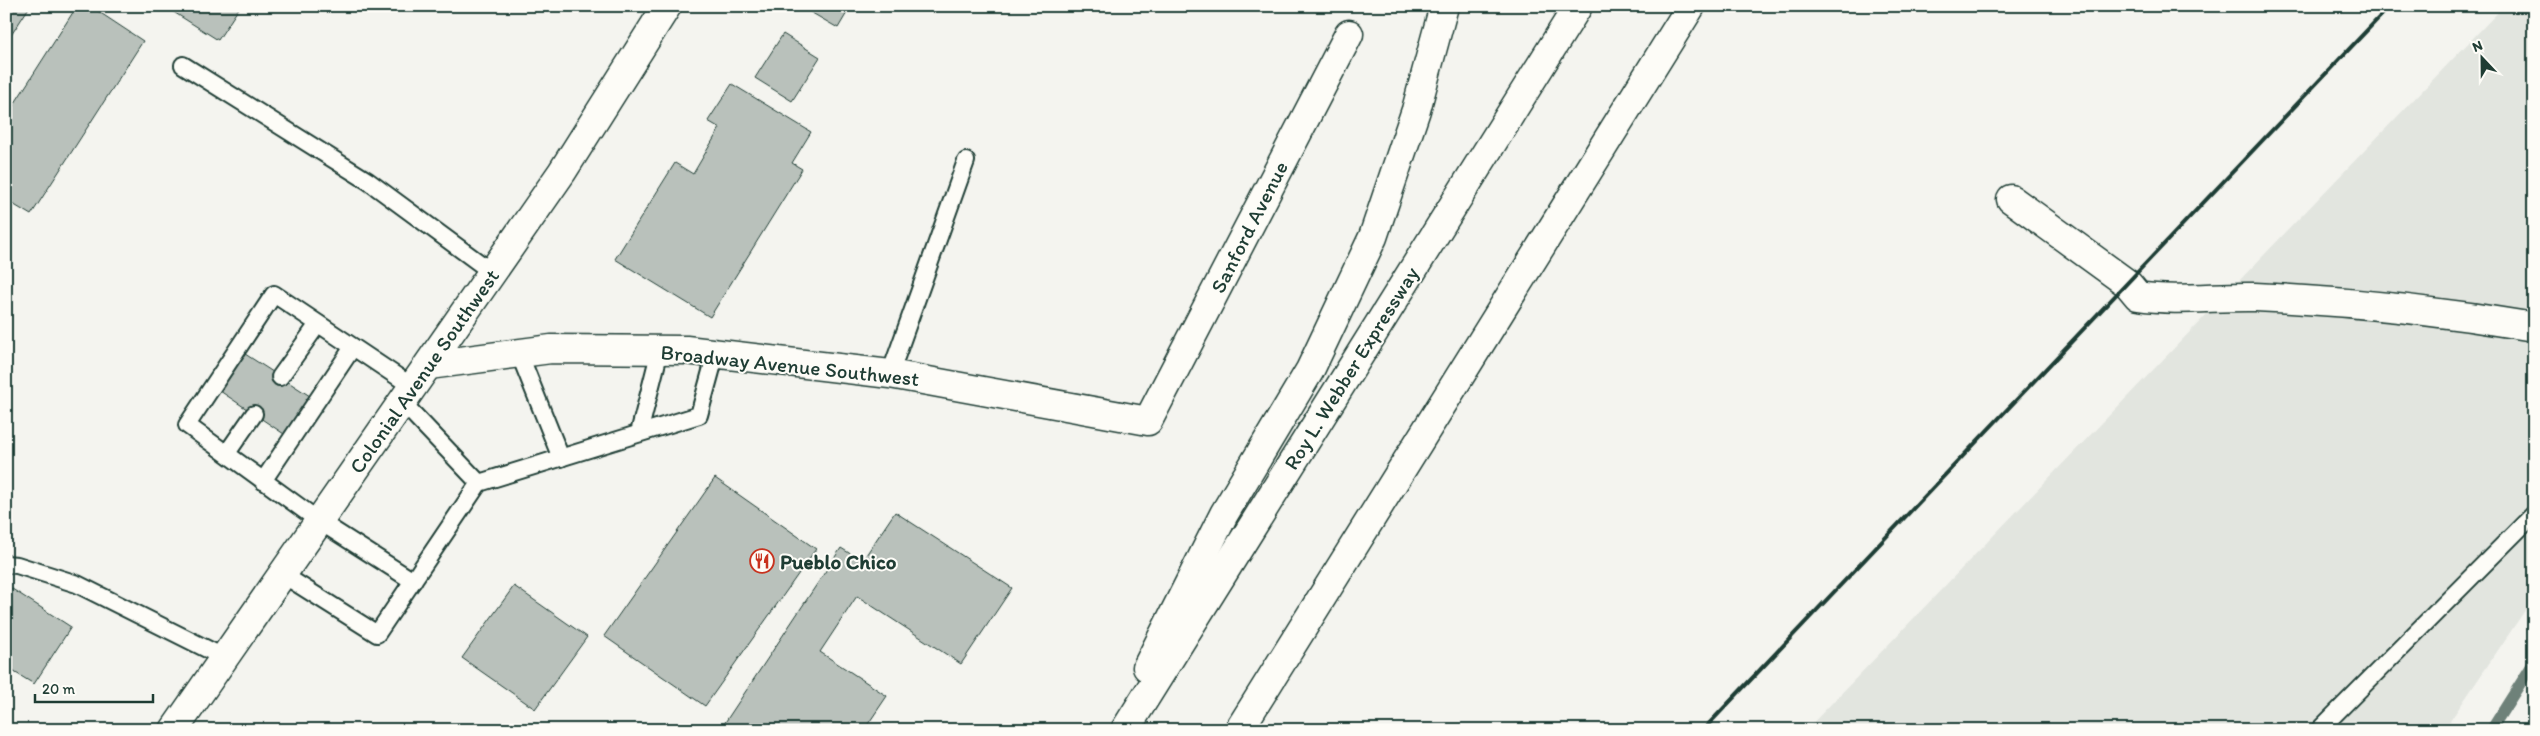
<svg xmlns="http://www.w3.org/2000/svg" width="2540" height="736" font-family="Itim,sans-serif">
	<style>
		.built { fill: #e2e5df }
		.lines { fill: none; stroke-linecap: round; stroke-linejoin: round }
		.stream { stroke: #6e8179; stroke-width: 11 }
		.building { fill: #b9c1bb; stroke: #1f3d34 }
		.service-casing { stroke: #1f3d34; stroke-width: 20 }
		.minor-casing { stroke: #1f3d34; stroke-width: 31 }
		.secondary-casing { stroke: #1f3d34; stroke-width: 31 }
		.motorway-casing { stroke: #1f3d34; stroke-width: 31 }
		.service { stroke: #fdfcf7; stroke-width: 16 }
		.minor { stroke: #fdfcf7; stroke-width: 28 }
		.secondary { stroke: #fdfcf7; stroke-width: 28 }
		.motorway { stroke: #fdfcf7; stroke-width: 28 }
		.rail { stroke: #1f3d34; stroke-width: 4 }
		.labels { text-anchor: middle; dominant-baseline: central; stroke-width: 4; stroke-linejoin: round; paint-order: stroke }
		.street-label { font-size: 21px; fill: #1f3d34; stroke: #fdfcf7 }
		.poi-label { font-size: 21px; font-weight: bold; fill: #1f3d34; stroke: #fdfcf7; text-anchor: start }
	</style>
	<rect width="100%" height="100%" fill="#f4f4ef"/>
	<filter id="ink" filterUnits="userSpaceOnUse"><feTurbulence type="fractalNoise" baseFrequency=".02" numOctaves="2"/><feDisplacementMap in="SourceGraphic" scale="10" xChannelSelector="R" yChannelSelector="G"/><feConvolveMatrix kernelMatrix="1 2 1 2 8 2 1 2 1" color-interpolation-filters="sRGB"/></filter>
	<g filter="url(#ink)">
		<!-- built -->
		<polygon class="built" points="2504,6 2534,6 2534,597 2444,730 1806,730"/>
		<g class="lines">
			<!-- stream -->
			<polyline class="stream" points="2491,730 2534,662"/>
		</g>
		<!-- building -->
		<g class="building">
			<polygon points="6,6 30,6 6,43"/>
			<polygon points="77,6 90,6 143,41 31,215 6,200 6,117"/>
			<polygon points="164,6 237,6 239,8 218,40"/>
			<polygon points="800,6 851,6 838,28"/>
			<polygon points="783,34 820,57 792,101 755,78"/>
			<polygon points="732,84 811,132 792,163 802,169 710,317 615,259 675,163 693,174 720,128 708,121"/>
			<polygon points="242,352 313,398 287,436 217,389"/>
			<polygon points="715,478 816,549 705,706 604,636"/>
			<polygon points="895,512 1012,588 961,664 857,596 820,652 887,696 864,730 720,730 841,548 862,561"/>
			<polygon points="6,585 71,627 34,684 6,667"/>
			<polygon points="514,586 587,637 535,709 462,658"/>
		</g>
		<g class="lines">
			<!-- service casing -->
			<g class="service-casing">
				<g id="service">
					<polyline points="183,65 368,181 493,273"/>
					<polyline points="519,353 561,458"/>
					<polyline points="890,374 966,161"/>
					<polyline points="280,377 318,324"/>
					<polyline points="413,387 274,294 187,425 319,521 413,581"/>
					<polyline points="402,402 479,483"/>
					<polyline points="639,433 660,350"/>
					<polyline points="227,453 254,414"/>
					<polyline points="263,481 353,347"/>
					<polyline points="6,564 17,565 77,584 223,657"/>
					<polyline points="282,574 377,634 479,483 699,415 716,353"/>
					<polyline points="2319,730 2534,514"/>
				</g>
			</g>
			<!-- minor casing -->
			<g class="minor-casing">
				<g id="minor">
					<path d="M2011,199L2128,284L2138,296C2176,302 2216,296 2255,297C2349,301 2441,311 2534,327"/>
					<polyline points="429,365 551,349 686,350 890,374 1148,421 1349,34"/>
				</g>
			</g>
			<!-- secondary casing -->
			<g class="secondary-casing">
				<polyline id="secondary" points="174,730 562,172 667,6"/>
			</g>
			<!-- motorway casing -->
			<g class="motorway-casing">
				<g id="motorway">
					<polyline points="1147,667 1224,514 1310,370 1373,237 1416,110 1444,6"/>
					<polyline points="1125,730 1578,6"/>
					<polyline points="1239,730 1691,6"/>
				</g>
			</g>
			<!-- service -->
			<use href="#service" class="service"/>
			<!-- minor -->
			<use href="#minor" class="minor"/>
			<!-- secondary -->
			<use href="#secondary" class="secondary"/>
			<!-- motorway -->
			<use href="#motorway" class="motorway"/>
			<!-- rail -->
			<polyline class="rail" points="1703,730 2390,6"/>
		</g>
	</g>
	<!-- icons -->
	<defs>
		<g id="restaurant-ring" transform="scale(1.25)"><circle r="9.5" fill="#fdfcf7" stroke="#c8321e" stroke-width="1.5"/><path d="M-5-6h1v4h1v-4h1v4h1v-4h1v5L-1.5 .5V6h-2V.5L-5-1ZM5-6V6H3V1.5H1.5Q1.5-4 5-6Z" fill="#c8321e"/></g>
	</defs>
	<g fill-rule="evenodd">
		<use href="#restaurant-ring" x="762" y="561"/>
	</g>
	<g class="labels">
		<!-- street labels -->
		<g class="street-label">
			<text transform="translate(1249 227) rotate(-63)">Sanford Avenue</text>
			<text transform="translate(790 365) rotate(6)">Broadway Avenue Southwest</text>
			<text transform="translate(1351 368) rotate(-58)">Roy L. Webber Expressway</text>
			<text transform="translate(424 371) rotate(-55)">Colonial Avenue Southwest</text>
		</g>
		<!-- poi labels -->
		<g class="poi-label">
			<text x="780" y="561">Pueblo Chico</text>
		</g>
	</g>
	<!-- margin -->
	<rect width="2540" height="736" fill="none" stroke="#fdfcf7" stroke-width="25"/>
	<rect x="12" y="12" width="2515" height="711" fill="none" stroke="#1f3d34" stroke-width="2" filter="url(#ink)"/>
	<!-- north arrow -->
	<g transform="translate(2482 58) rotate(338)" stroke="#fdfcf7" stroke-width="4" paint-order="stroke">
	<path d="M0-4L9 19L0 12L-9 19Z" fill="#1f3d34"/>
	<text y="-8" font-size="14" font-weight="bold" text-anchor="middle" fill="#1f3d34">N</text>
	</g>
	<!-- scale -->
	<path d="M35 694v8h118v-8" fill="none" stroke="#1f3d34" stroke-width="2.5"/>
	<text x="42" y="694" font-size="15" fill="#1f3d34" stroke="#fdfcf7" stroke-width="4" paint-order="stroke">20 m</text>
</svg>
